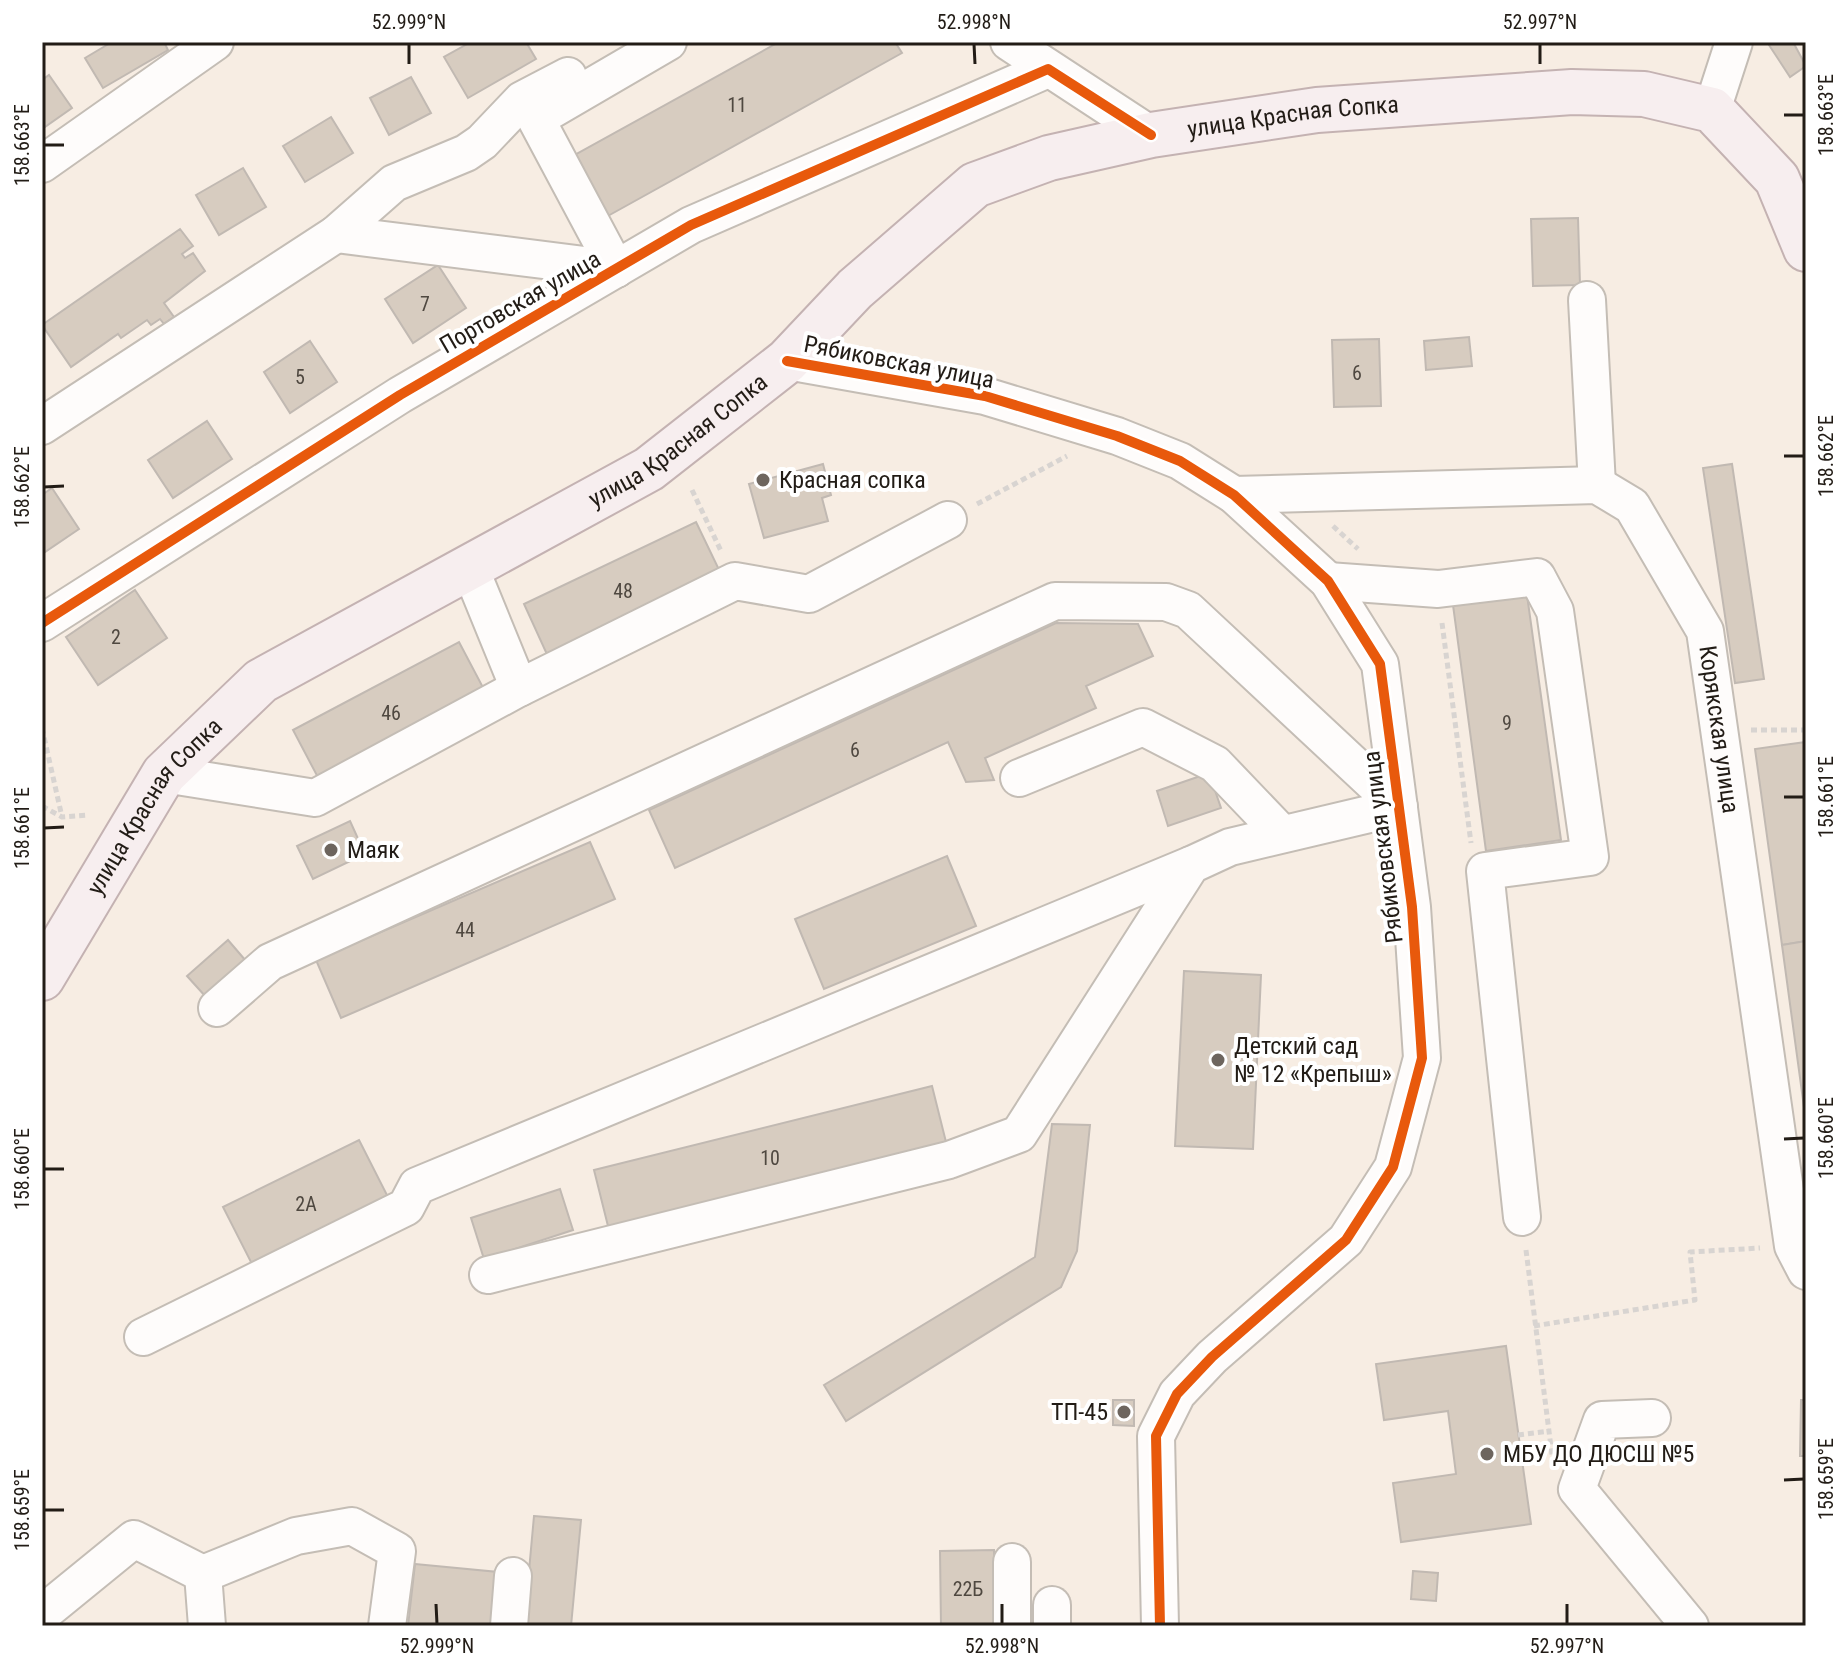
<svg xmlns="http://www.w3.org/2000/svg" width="1848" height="1668" font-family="'Roboto Condensed',sans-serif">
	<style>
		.building { fill: #d7ccc0; stroke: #c1b9b2; stroke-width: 2 }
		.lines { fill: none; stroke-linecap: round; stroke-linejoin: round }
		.minor-casing { stroke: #c4bdb5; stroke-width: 40 }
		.major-casing { stroke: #c4b2b2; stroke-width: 48 }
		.path { stroke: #d8d4d1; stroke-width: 5; stroke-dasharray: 6 4; stroke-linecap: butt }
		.minor { stroke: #fefcfb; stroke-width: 36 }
		.major { stroke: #f7eeef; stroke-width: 44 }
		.cycleway-casing { stroke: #fff; stroke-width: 15 }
		.cycleway { stroke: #e8590c; stroke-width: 10 }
		.ticks { fill: none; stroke: #221c16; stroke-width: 3 }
		.poi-dot { fill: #6d655e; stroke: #fff; stroke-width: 3 }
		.labels { text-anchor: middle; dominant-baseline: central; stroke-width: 8; stroke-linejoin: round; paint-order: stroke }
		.number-label { font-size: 20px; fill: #4f4840 }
		.street-label { font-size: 24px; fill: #221c16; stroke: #fff }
		.poi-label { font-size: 24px; fill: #221c16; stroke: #fff; text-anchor: start }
		.neatline { fill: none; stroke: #221c16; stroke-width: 3 }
		.ticks-label { font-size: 20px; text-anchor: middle; fill: #221c16 }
	</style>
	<rect width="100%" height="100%" fill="#f7ede3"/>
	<!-- building -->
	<g class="building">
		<polygon points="112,42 164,42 168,50 103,88 85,58"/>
		<polygon points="471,42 526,42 536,59 468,98 444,57"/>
		<polygon points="779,42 895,42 902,53 606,217 573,156"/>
		<polygon points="1767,42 1793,42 1806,66 1790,77"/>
		<polygon points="49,75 72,108 42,129 42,80"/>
		<polygon points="411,77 431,113 389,135 370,98"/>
		<polygon points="331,117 353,153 305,182 283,146"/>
		<polygon points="243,168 266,207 219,235 196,195"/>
		<polygon points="1578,218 1580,285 1533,286 1531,219"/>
		<polygon points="180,229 193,246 182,254 185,258 193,253 205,271 164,303 174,317 164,324 160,319 151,325 147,320 121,338 118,334 71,367 42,325"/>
		<polygon points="438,265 466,308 413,343 385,299"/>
		<polygon points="1469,337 1472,366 1426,370 1424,341"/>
		<polygon points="1379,339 1381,406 1334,407 1332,340"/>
		<polygon points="310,341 337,382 290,413 264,372"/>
		<polygon points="207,421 232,459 173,498 148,460"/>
		<polygon points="823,464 831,495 822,498 828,521 764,538 749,484"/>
		<polygon points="1732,464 1764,679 1735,683 1703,468"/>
		<polygon points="52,488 79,529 42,554 42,495"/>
		<polygon points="696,522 723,578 550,661 524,604"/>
		<polygon points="135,590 167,638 98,685 66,637"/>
		<polygon points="1527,595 1561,840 1486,851 1453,605"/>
		<polygon points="1056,623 1138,624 1153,656 1086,686 1096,708 985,758 994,780 966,782 948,742 675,868 649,810"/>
		<polygon points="459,642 488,697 322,785 293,730"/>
		<polygon points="1806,742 1806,941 1782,945 1755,749"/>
		<polygon points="1209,773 1221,808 1168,826 1157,791"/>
		<polygon points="350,821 365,854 313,879 297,846"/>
		<polygon points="590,842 615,899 341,1018 316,960"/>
		<polygon points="947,856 976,926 824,989 795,919"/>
		<polygon points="228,940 246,961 206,997 187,976"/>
		<polygon points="1806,941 1806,1122 1782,945"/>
		<polygon points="1184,971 1261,975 1253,1149 1175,1146"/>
		<polygon points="932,1086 947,1146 609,1230 594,1170"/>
		<polygon points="1052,1124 1090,1125 1077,1251 1061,1287 846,1421 824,1385 1035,1257"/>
		<polygon points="359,1140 390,1201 254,1268 223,1207"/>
		<polygon points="560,1189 573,1230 484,1259 471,1218"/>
		<polygon points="1506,1346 1531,1524 1401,1542 1393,1483 1456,1474 1448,1411 1384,1420 1376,1364"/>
		<polygon points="1113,1400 1134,1400 1134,1426 1113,1425"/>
		<polygon points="1801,1400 1806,1400 1806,1456 1800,1456"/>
		<polygon points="534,1516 581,1520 571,1626 524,1626"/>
		<polygon points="994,1550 995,1626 941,1626 940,1551"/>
		<polygon points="415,1564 498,1572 492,1626 408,1626"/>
		<polygon points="1413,1571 1438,1573 1436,1601 1411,1599"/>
	</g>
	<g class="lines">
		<!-- minor casing -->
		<g class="minor-casing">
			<g id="minor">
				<polyline points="1009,42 1151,135"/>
				<polyline points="1712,110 1734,42"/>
				<polyline points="42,164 215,42"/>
				<polyline points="336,234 616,269"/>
				<polyline points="616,269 536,119 668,42"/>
				<polyline points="1587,300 1597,485"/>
				<polyline points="787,361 985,396 1117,436 1180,461 1234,495 1328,581 1380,664 1412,907 1422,1058 1393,1167 1346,1240 1212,1357 1177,1394 1156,1436 1160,1626"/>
				<polyline points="42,426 336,234 394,183 466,153 482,142 522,100 568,76"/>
				<path id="s1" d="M1234,495L1597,485L1632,506L1705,631L1793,1246L1806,1271"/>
				<polyline points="470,568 519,688 735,581 809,594 948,520"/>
				<polyline points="1328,581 1438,589 1537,577 1555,611 1590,857 1485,871 1522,1217"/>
				<polyline points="42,623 400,395 691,225 1048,69"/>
				<polyline points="164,774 315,798 519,688"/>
				<polyline points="1019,778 1143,727 1215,764 1282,834"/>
				<polyline points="217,1008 270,962 1055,601 1166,602 1188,610 1399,807 1230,847 1191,865 1019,1134 949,1160 488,1275"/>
				<polyline points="143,1337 406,1207 417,1186 1191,865"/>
				<polyline points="1652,1418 1602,1420 1577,1489 1690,1626"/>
				<polyline points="1012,1562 1012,1626"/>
				<polyline points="1052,1605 1052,1626"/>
				<polyline points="42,1614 134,1539 203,1574"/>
				<polyline points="207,1626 203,1574 296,1536 352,1526 397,1551 387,1626"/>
				<polyline points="509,1626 513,1576"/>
			</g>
		</g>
		<!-- major casing -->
		<g class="major-casing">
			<g id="major">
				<path id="s2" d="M42,978L164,774L261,681L649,469L787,361L855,289L975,185L1049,158L1151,135L1317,110L1572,92L1644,94L1712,110L1777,179L1806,249"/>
			</g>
		</g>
		<!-- path -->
		<g class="path">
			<polyline points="692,490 721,551"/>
			<polyline points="977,504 1067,456"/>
			<polyline points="1333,526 1358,549"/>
			<polyline points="1442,623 1471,843"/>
			<polyline points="42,728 62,817"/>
			<polyline points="1751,730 1806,730"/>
			<polyline points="42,806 62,817 89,815"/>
			<polyline points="1526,1250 1552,1455"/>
			<polyline points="1534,1326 1695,1300 1690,1252 1760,1248"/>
			<polyline points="1518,1435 1549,1431"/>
		</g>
		<!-- minor -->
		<use href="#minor" class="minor"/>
		<!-- major -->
		<use href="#major" class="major"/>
		<!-- cycleway casing -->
		<g class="cycleway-casing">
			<g id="cycleway">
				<polyline points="787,361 985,396 1117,436 1180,461 1234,495 1328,581 1380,664 1412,907 1422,1058 1393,1167 1346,1240 1212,1357 1177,1394 1156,1436 1160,1626"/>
				<polyline points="42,623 400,395 691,225 1048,69 1151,135"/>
			</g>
		</g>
		<!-- cycleway -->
		<use href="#cycleway" class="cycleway"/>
	</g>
	<!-- ticks -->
	<path class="ticks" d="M409,44V64M974,44L975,64M1540,44V64M1784,115H1804M44,145H64M1784,456H1804M44,487L64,486M1784,797H1804M44,828L64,827M1784,1139L1804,1138M44,1169H64M1784,1480L1804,1479M44,1510H64M436,1604L437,1624M1002,1604V1624M1567,1604V1624"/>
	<!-- markers -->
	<g class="poi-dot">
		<circle cx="763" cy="480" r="8"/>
		<circle cx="331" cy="850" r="8"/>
		<circle cx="1218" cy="1060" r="8"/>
		<circle cx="1124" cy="1412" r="8"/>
		<circle cx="1487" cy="1454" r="8"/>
	</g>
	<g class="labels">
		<!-- number labels -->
		<g class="number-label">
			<text x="737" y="105">11</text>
			<text x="425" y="304">7</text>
			<text x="1357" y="373">6</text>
			<text x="300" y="377">5</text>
			<text x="623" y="591">48</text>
			<text x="116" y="637">2</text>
			<text x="391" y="713">46</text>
			<text x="1507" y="723">9</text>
			<text x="855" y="750">6</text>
			<text x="465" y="930">44</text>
			<text x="770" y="1158">10</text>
			<text x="306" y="1204">2А</text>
			<text x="968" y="1589">22Б</text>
		</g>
		<!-- street labels -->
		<g class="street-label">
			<text stroke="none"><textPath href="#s2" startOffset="1574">улица Красная Сопка</textPath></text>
			<text transform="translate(520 302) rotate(-30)">Портовская улица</text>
			<text transform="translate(899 362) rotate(11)">Рябиковская улица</text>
			<text stroke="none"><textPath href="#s2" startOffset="854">улица Красная Сопка</textPath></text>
			<text stroke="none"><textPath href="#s1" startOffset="648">Корякская улица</textPath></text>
			<text stroke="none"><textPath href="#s2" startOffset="206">улица Красная Сопка</textPath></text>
			<text transform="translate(1383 847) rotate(-97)">Рябиковская улица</text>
		</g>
		<!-- poi labels -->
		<g class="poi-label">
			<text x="779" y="480">Красная сопка</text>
			<text x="347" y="850">Маяк</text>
			<text x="1234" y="1046">Детский сад<tspan x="1234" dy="28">№ 12 «Крепыш»</tspan></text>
			<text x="1108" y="1412" text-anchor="end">ТП-45</text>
			<text x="1503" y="1454">МБУ ДО ДЮСШ №5</text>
		</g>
	</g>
	<!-- border -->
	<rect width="1848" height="1668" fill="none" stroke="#ffffff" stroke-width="88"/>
	<rect x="44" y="44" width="1760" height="1580" class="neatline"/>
	<g class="ticks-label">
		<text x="409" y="29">52.999°N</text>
		<text x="974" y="29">52.998°N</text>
		<text x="1540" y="29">52.997°N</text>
		<text transform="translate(1826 115) rotate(-90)" y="7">158.663°E</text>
		<text transform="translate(22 145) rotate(-90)" y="7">158.663°E</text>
		<text transform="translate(1826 456) rotate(-90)" y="7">158.662°E</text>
		<text transform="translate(22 487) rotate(-90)" y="7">158.662°E</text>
		<text transform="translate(1826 797) rotate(-90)" y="7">158.661°E</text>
		<text transform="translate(22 828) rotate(-90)" y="7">158.661°E</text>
		<text transform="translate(1826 1138) rotate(-90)" y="7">158.660°E</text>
		<text transform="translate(22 1169) rotate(-90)" y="7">158.660°E</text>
		<text transform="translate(1826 1479) rotate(-90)" y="7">158.659°E</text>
		<text transform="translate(22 1510) rotate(-90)" y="7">158.659°E</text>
		<text x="437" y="1653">52.999°N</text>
		<text x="1002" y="1653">52.998°N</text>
		<text x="1567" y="1653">52.997°N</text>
	</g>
</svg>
